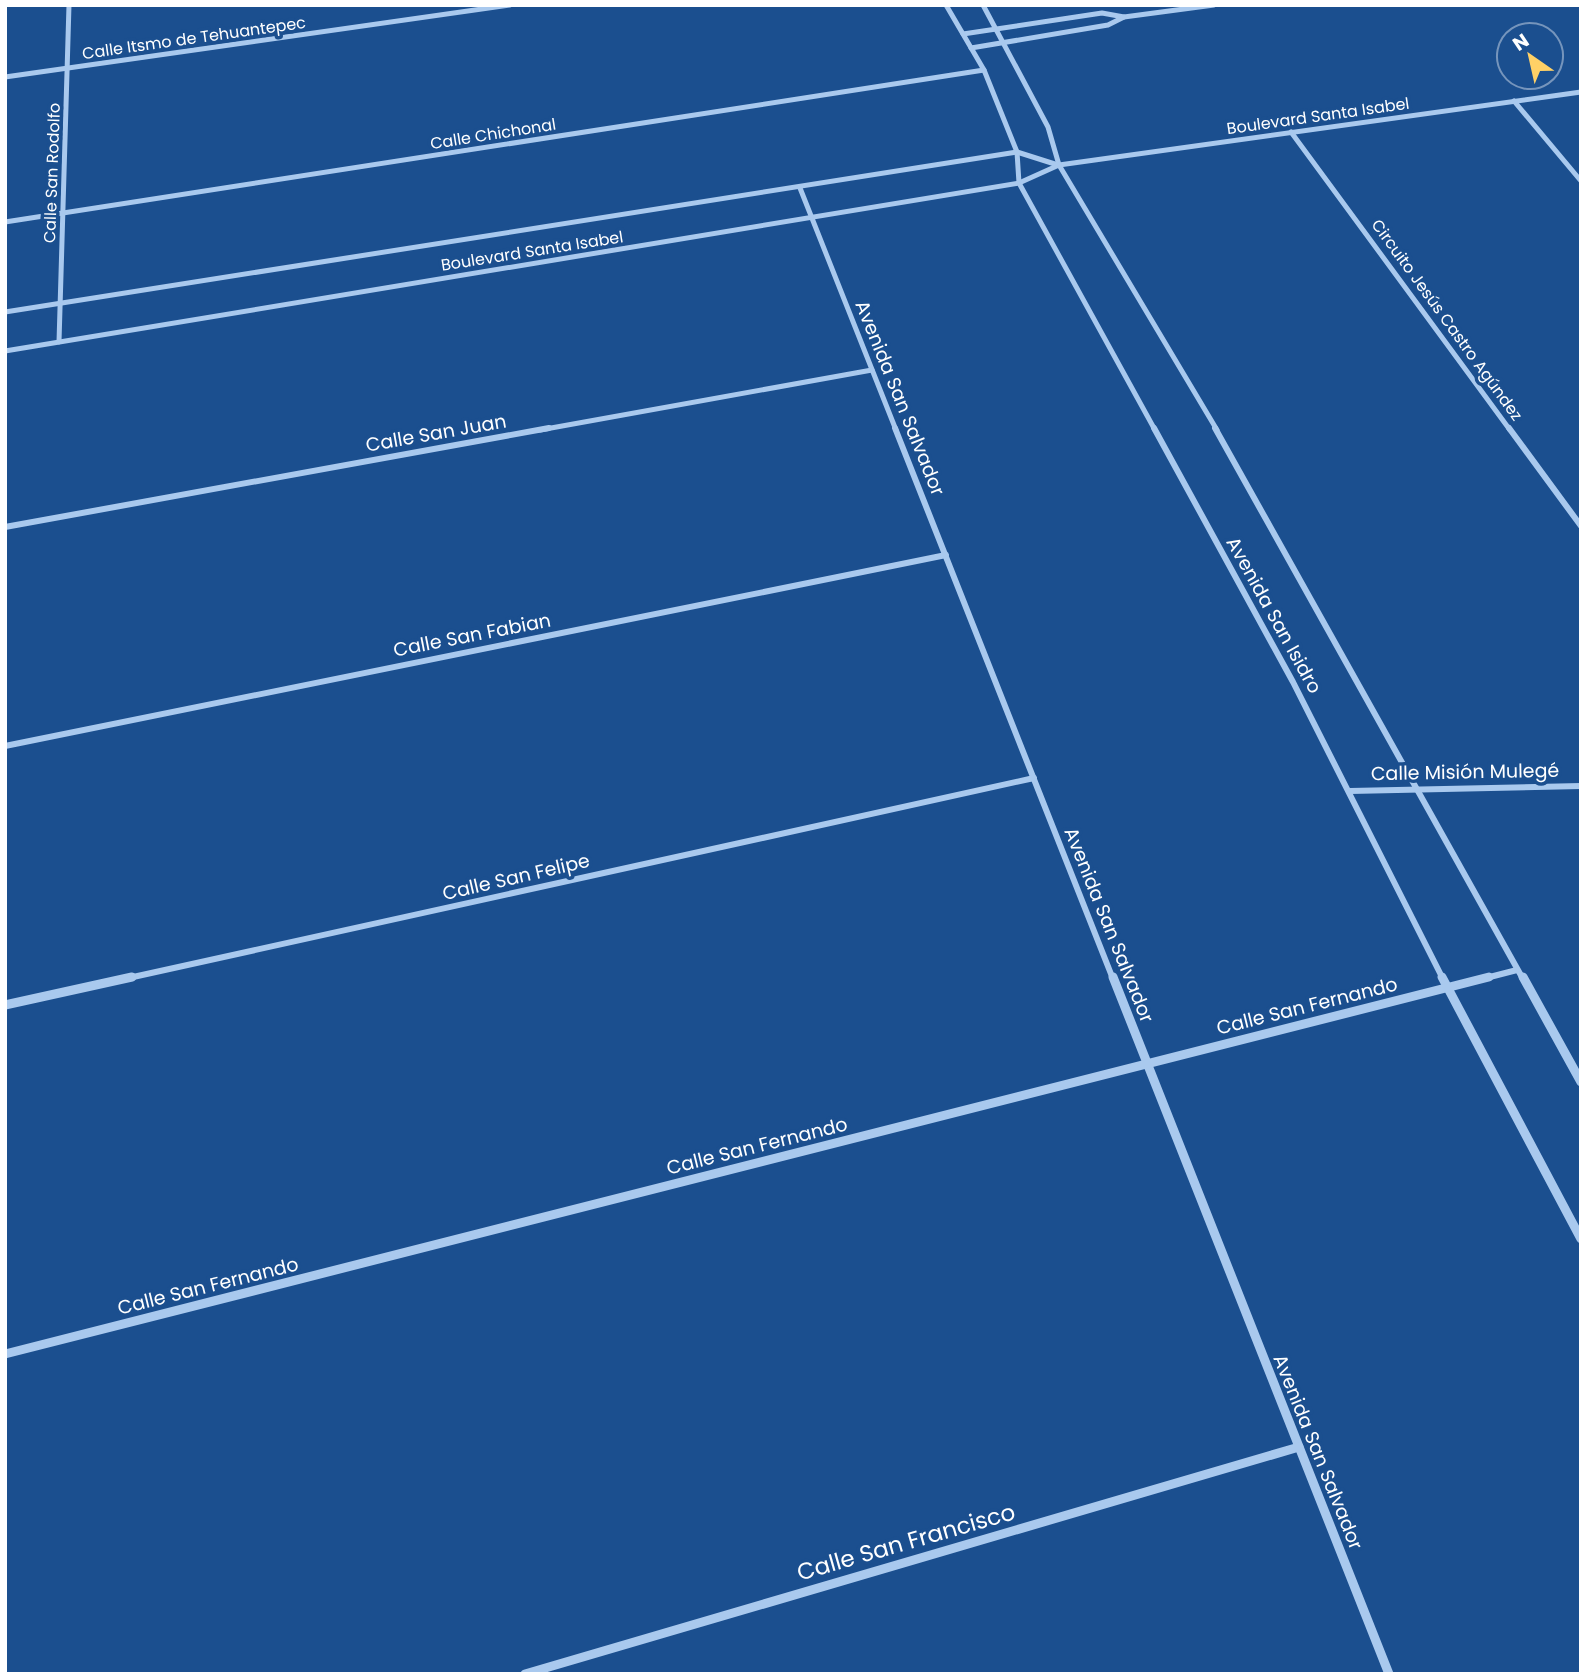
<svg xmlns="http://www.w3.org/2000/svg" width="1586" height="1679" font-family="Poppins,sans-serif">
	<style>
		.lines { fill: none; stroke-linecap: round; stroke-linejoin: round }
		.minor-far2 { stroke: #a9c9ee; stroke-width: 5 }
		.minor-far1 { stroke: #a9c9ee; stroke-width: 6 }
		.minor { stroke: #a9c9ee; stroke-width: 9 }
		.labels { text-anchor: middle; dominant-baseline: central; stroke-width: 7; stroke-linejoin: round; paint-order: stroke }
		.far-street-label { font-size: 16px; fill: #fff; stroke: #1b4f8f }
		.street-label { font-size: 19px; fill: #fff; stroke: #1b4f8f }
		.near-street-label { font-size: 23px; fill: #fff; stroke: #1b4f8f }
	</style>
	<rect width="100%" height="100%" fill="#1b4f8f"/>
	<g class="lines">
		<!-- minor-far2 -->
		<g class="minor-far2">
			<polyline points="946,5 984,70 1017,152 1019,183 1155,430"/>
			<polyline points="983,5 1048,127 1059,165 1217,430"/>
			<polyline points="963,34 1102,13 1124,17 1214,5"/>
			<polyline points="971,48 1108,25 1124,17"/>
			<polyline points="5,77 510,5"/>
			<polyline points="1514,101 1581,181"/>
			<polyline points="1291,132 1510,430"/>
			<polyline points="800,188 896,430"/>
			<polyline points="5,222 984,70"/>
			<polyline points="5,312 1017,152 1058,165"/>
			<polyline points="59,342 69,5"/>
			<polyline points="5,351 1019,183 1059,165 1581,92"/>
			<polyline points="540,430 872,370"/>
		</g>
		<!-- minor-far1 -->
		<g class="minor-far1">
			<polyline points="895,428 1113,979"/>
			<polyline points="1154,428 1293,682 1443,979"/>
			<polyline points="1215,428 1523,979"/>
			<polyline points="1509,428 1581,526"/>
			<polyline points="5,527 549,428"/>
			<polyline points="5,746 946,555"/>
			<polyline points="1350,791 1581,786"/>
			<polyline points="124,979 1034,778"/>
			<polyline points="1482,979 1517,970"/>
		</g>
		<!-- minor -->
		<g class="minor">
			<polyline points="1113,977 1389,1674"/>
			<polyline points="1442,977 1581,1239"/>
			<polyline points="1523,977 1581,1082"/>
			<polyline points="5,1005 132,977"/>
			<polyline points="5,1354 1489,977"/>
			<polyline points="525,1674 1299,1447"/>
		</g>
	</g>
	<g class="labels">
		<!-- far-street labels -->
		<g class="far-street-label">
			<text transform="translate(194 38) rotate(-8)">Calle Itsmo de Tehuantepec</text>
			<text transform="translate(1318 116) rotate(-8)">Boulevard Santa Isabel</text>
			<text transform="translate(493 134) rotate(-9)">Calle Chichonal</text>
			<text transform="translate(52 173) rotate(-88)">Calle San Rodolfo</text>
			<text transform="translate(532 251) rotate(-9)">Boulevard Santa Isabel</text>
			<text transform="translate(1447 320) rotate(54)">Circuito Jesús Castro Agúndez</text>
		</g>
		<!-- street labels -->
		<g class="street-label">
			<text transform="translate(900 398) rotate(68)">Avenida San Salvador</text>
			<text transform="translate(436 433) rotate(-10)">Calle San Juan</text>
			<text transform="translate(1274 615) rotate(61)">Avenida San Isidro</text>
			<text transform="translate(472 635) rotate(-11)">Calle San Fabian</text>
			<text transform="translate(1465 772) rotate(-1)">Calle Misión Mulegé</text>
			<text transform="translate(516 877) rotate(-13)">Calle San Felipe</text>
			<text transform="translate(1109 925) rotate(68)">Avenida San Salvador</text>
			<text transform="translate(1307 1006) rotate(-14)">Calle San Fernando</text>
			<text transform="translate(757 1146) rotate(-14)">Calle San Fernando</text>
			<text transform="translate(208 1286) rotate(-14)">Calle San Fernando</text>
			<text transform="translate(1318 1452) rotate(68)">Avenida San Salvador</text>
		</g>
		<!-- near-street labels -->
		<g class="near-street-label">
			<text transform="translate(906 1542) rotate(-16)">Calle San Francisco</text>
		</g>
	</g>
	<!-- border -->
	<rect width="1586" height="1679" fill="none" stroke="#ffffff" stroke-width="14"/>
	<!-- north arrow -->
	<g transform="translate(1530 56) rotate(326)"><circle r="33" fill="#1b4f8f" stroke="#7695bc" stroke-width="2"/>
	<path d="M0-5L12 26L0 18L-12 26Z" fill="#ffd166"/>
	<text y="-10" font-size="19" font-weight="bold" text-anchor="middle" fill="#ffffff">N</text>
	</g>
</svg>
